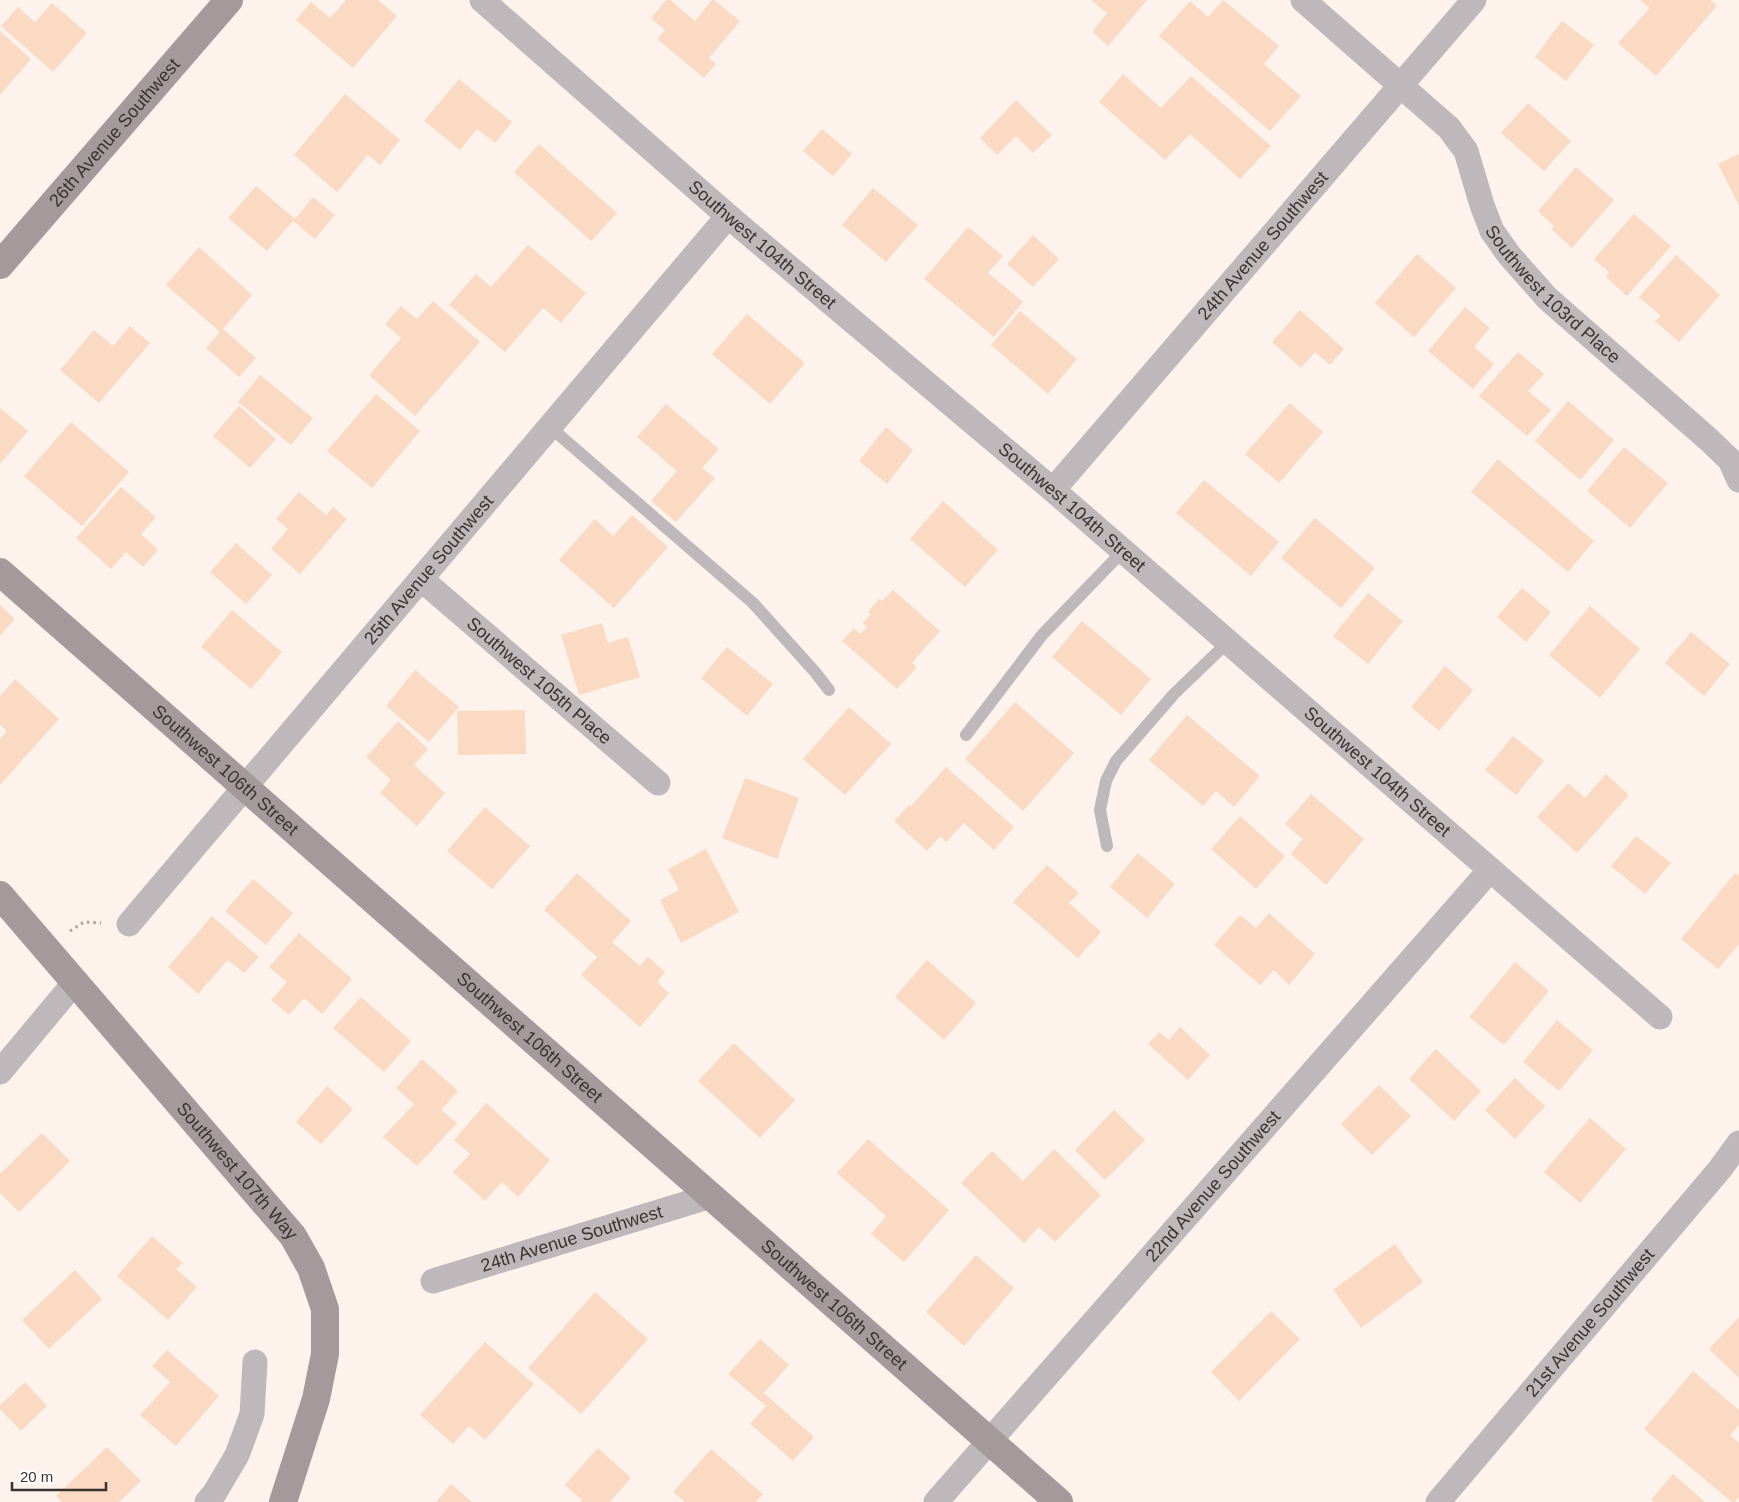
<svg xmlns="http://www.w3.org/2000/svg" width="1739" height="1502" font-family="Helvetica,sans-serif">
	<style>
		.building { fill: #fbdac3 }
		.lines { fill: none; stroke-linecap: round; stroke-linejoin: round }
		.path { stroke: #aca39e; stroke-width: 3; stroke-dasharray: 2.5 4; stroke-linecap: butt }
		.lane { stroke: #bfb8ba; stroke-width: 12 }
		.street { stroke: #bfb8ba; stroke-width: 25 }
		.secondary { stroke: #a49a9c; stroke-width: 28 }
		.labels { text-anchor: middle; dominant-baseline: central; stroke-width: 4; stroke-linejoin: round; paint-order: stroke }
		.street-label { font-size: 18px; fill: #393330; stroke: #fff }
	</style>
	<rect width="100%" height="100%" fill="#fef3ec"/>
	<!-- building -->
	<g class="building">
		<polygon points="346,0 378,0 397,16 353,68 296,20 311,2 330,18"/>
		<polygon points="666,0 670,0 695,21 712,0 714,0 740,21 709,58 716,64 704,78 657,39 665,30 651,18"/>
		<polygon points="1091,0 1147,0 1108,46 1092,32 1107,13"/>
		<polygon points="1223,0 1279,46 1264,64 1301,96 1270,131 1159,36 1190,1 1208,17"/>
		<polygon points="1640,0 1710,0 1717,6 1656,76 1618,43 1650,8"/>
		<polygon points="52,3 87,33 53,72 1,26 18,7 35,22"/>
		<polygon points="1562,21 1594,45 1566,81 1535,57"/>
		<polygon points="0,31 31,59 0,95"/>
		<polygon points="1123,74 1161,108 1191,76 1271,146 1240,179 1190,134 1165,160 1099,102"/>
		<polygon points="459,79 512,122 495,143 477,129 460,150 424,121"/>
		<polygon points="345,94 400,140 380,165 368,155 337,192 294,155"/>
		<polygon points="1016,100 1052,135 1033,153 1016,136 997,155 980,138"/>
		<polygon points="1528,103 1571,141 1544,171 1501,133"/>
		<polygon points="822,129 852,154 833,176 803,151"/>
		<polygon points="539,144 617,213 591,241 514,172"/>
		<polygon points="1739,154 1739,206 1718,164"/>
		<polygon points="1576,167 1614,200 1572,248 1551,229 1554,226 1538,211"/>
		<polygon points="256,186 295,219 313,197 335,215 315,239 293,221 267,251 228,218"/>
		<polygon points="873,188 918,225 886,262 842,225"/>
		<polygon points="1634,214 1671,246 1627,296 1606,277 1609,272 1594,259"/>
		<polygon points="968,227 1003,256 988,273 1023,302 994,337 924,279"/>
		<polygon points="1033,235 1059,259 1033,287 1007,264"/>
		<polygon points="528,245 586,293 561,323 543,308 505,352 449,305 476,274 491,287"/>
		<polygon points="199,247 252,295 223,329 256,358 239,377 206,348 220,332 166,285"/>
		<polygon points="1417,254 1456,288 1414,337 1375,303"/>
		<polygon points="1676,255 1720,295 1679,342 1655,321 1661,316 1639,297"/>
		<polygon points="433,301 480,342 415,416 369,375 401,338 385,324 401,306 417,319"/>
		<polygon points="1465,307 1490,328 1474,347 1494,364 1473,389 1428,351"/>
		<polygon points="1300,310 1344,349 1330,365 1315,352 1301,368 1272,342"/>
		<polygon points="1020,311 1077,359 1048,394 991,345"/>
		<polygon points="747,314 805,363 770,404 712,354"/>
		<polygon points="130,326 150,343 99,403 60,370 94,330 113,346"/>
		<polygon points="1518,352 1544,374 1528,391 1551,410 1527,436 1479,396"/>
		<polygon points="260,375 313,418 291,445 238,402"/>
		<polygon points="376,394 420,431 372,488 327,451"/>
		<polygon points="1568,401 1614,440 1580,480 1535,441"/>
		<polygon points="1290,403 1323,432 1279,483 1245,454"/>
		<polygon points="666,404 719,449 702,468 715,478 676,522 651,501 677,471 637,437"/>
		<polygon points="239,406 276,439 250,468 213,436"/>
		<polygon points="0,408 28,431 0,464"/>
		<polygon points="71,422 129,472 82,526 24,476"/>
		<polygon points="886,427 913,450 887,484 859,461"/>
		<polygon points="1624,447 1668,483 1630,528 1587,491"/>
		<polygon points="1498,459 1594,541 1568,572 1471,492"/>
		<polygon points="1204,480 1279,542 1251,576 1176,513"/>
		<polygon points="121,487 156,517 141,534 158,550 143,567 126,552 111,569 76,538"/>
		<polygon points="299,492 326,515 333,507 347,519 300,574 271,549 288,529 276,519"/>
		<polygon points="943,501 998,550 965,587 910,539"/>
		<polygon points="632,515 668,547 614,608 559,560 595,519 613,536"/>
		<polygon points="1315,518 1375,568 1341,608 1281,558"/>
		<polygon points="236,543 272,575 246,604 210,572"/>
		<polygon points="1522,588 1551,612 1526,642 1497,617"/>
		<polygon points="893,590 940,631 912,663 917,667 897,689 842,641 854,628 860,634 867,627 863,623 871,614 868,612 879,599 882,601"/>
		<polygon points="1368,593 1403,621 1368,664 1333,636"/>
		<polygon points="0,605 15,619 0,636"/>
		<polygon points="1590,606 1640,649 1600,698 1549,655"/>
		<polygon points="232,610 282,652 251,689 201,647"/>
		<polygon points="1082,621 1151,679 1121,715 1052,657"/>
		<polygon points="602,623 608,643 628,637 640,677 579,695 561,635"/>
		<polygon points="1691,632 1730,664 1704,696 1665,663"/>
		<polygon points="727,647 773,684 747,716 701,678"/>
		<polygon points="1445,666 1473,690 1439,731 1411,707"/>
		<polygon points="415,670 459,707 429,742 386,706"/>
		<polygon points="15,679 59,719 0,785 0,739 7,731 0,725 0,696"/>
		<polygon points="1015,702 1074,753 1023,811 965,759"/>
		<polygon points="849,707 891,744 845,795 803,759"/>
		<polygon points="525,710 526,754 458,755 457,711"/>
		<polygon points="1187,715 1260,776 1234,807 1216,791 1203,806 1149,760"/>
		<polygon points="398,721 428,749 414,765 445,793 417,826 380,793 391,780 366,757"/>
		<polygon points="1513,736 1544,761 1516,795 1485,770"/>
		<polygon points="946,767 1014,827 994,850 964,823 946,842 940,836 927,851 894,821 909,805 911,806"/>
		<polygon points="1606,774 1629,795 1577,853 1537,817 1568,783 1585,798"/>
		<polygon points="745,778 799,798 777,859 722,838"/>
		<polygon points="1311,794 1364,839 1326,885 1291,854 1303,839 1285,824"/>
		<polygon points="485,807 530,846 492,889 447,851"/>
		<polygon points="1240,816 1285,856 1256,889 1211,849"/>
		<polygon points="1636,836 1671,863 1645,894 1611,866"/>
		<polygon points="706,849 739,912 681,943 660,900 679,890 668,869"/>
		<polygon points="1138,853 1175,884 1147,918 1110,887"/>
		<polygon points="1047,865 1079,893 1069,903 1101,932 1078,958 1013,902"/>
		<polygon points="577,873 631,921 612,942 640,966 648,957 665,972 657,982 669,993 640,1027 581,975 597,957 544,910"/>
		<polygon points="1735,873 1739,875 1739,944 1718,969 1681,939"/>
		<polygon points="253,879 293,913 266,945 225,911"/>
		<polygon points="1269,913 1315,954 1289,985 1274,970 1260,985 1214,945 1240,915 1256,928"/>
		<polygon points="212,916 259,957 244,973 228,960 198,994 168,967"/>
		<polygon points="299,933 352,979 322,1014 304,998 289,1015 271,1000 287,982 269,967"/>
		<polygon points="927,960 976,1003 944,1040 895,997"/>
		<polygon points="1515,962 1549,991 1504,1045 1469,1017"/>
		<polygon points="361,997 411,1041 384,1072 333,1028"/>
		<polygon points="1557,1020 1593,1050 1559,1091 1523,1062"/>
		<polygon points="1180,1027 1210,1055 1188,1080 1148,1044 1159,1032 1169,1040"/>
		<polygon points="734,1043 795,1100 760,1138 698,1081"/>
		<polygon points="1436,1049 1481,1091 1454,1121 1409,1079"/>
		<polygon points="422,1059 458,1091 441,1110 457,1123 417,1166 383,1137 414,1104 396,1088"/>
		<polygon points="1515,1078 1545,1106 1515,1139 1485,1110"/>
		<polygon points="1379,1085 1411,1116 1372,1155 1341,1124"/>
		<polygon points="327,1086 353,1109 321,1144 296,1122"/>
		<polygon points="486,1103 550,1160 518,1197 502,1182 485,1201 453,1172 470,1154 454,1140"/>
		<polygon points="1114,1110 1145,1140 1105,1180 1075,1150"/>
		<polygon points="1590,1118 1626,1149 1580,1203 1544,1172"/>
		<polygon points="42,1133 70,1161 19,1212 0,1193 0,1174"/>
		<polygon points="868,1139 949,1210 904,1262 871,1234 886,1216 837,1173"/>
		<polygon points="1054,1149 1101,1195 1055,1242 1039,1227 1024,1243 961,1183 992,1151 1023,1181"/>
		<polygon points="152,1236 183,1263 176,1269 197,1287 168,1320 117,1276"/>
		<polygon points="1395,1244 1423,1282 1361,1328 1333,1290"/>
		<polygon points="976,1255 1014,1288 964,1346 926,1312"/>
		<polygon points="75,1270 102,1299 49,1349 22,1320"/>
		<polygon points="595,1292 648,1339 581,1414 528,1368"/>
		<polygon points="1271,1311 1300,1339 1239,1401 1211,1372"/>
		<polygon points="1739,1317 1739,1378 1709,1349"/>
		<polygon points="760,1339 789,1365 764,1393 814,1437 793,1461 750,1424 766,1406 728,1374"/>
		<polygon points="485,1342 534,1384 485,1440 469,1426 453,1444 420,1415"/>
		<polygon points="167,1350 219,1396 176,1446 140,1415 170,1382 152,1366"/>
		<polygon points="1693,1371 1739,1410 1739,1425 1730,1435 1739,1443 1739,1497 1735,1502 1732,1502 1644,1429"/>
		<polygon points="25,1382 47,1406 21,1431 0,1409 0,1405"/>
		<polygon points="107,1447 141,1481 119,1502 62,1502 56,1496"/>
		<polygon points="598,1448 631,1478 610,1502 580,1502 582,1500 565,1485"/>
		<polygon points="711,1449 763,1494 756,1502 685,1502 673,1492"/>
		<polygon points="1673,1474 1705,1502 1654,1502 1651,1500"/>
		<polygon points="451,1484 472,1502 436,1502"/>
	</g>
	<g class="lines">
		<!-- path -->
		<polyline class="path" points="70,931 84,922 101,923"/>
		<!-- lane -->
		<g class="lane">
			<polyline points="550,427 753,603 815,672 829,690"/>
			<polyline points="966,735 1042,635 1123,551"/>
			<polyline points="1107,846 1100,810 1106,781 1116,761 1174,694 1228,642"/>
		</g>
		<!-- street -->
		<g class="street">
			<path id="s1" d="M482,0L728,216L1053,490L1660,1017"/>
			<path id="s2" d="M1303,0L1449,128L1466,151L1482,205L1492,231L1509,255L1547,298L1708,439L1730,460L1739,480"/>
			<path id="s3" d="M1053,490L1474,0"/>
			<path id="s4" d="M421,579L658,783"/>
			<path id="s5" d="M129,924L728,216"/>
			<polyline points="0,1072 75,982"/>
			<path id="s6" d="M433,1281L711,1196"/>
			<polyline points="207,1502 214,1494 237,1455 252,1414 255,1362"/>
			<path id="s7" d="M936,1502L1490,870"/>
			<path id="s8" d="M1438,1502L1720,1169L1739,1143"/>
		</g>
		<!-- secondary -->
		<g class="secondary">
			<path id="s9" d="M0,265L229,0"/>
			<path id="s10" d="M0,572L1059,1502"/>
			<path id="s11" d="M0,895L293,1236L311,1268L325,1309V1354L316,1399L283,1502"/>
		</g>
	</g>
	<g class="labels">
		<!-- street labels -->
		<g class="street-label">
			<text stroke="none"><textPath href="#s9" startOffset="175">26th Avenue Southwest</textPath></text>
			<text stroke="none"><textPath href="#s1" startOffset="372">Southwest 104th Street</textPath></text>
			<text stroke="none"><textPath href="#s3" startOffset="322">24th Avenue Southwest</textPath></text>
			<text stroke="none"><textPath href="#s2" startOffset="395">Southwest 103rd Place</textPath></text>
			<text stroke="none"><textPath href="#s1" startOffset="778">Southwest 104th Street</textPath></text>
			<text stroke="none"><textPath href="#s5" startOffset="464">25th Avenue Southwest</textPath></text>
			<text stroke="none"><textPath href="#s4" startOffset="156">Southwest 105th Place</textPath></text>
			<text stroke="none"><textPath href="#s10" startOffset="300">Southwest 106th Street</textPath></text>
			<text stroke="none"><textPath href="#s1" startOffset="1182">Southwest 104th Street</textPath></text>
			<text stroke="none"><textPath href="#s10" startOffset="705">Southwest 106th Street</textPath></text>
			<text stroke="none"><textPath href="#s11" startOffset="364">Southwest 107th Way</textPath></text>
			<text stroke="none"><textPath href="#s7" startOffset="420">22nd Avenue Southwest</textPath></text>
			<text stroke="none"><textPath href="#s6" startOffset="145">24th Avenue Southwest</textPath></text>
			<text stroke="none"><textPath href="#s10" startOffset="1110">Southwest 106th Street</textPath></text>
			<text stroke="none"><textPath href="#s8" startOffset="235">21st Avenue Southwest</textPath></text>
		</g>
	</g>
	<!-- scale -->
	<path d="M12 1482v8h94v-8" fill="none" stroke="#393330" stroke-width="2.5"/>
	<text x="20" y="1482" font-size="15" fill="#393330" stroke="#ffffff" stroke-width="4" paint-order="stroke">20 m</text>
</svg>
